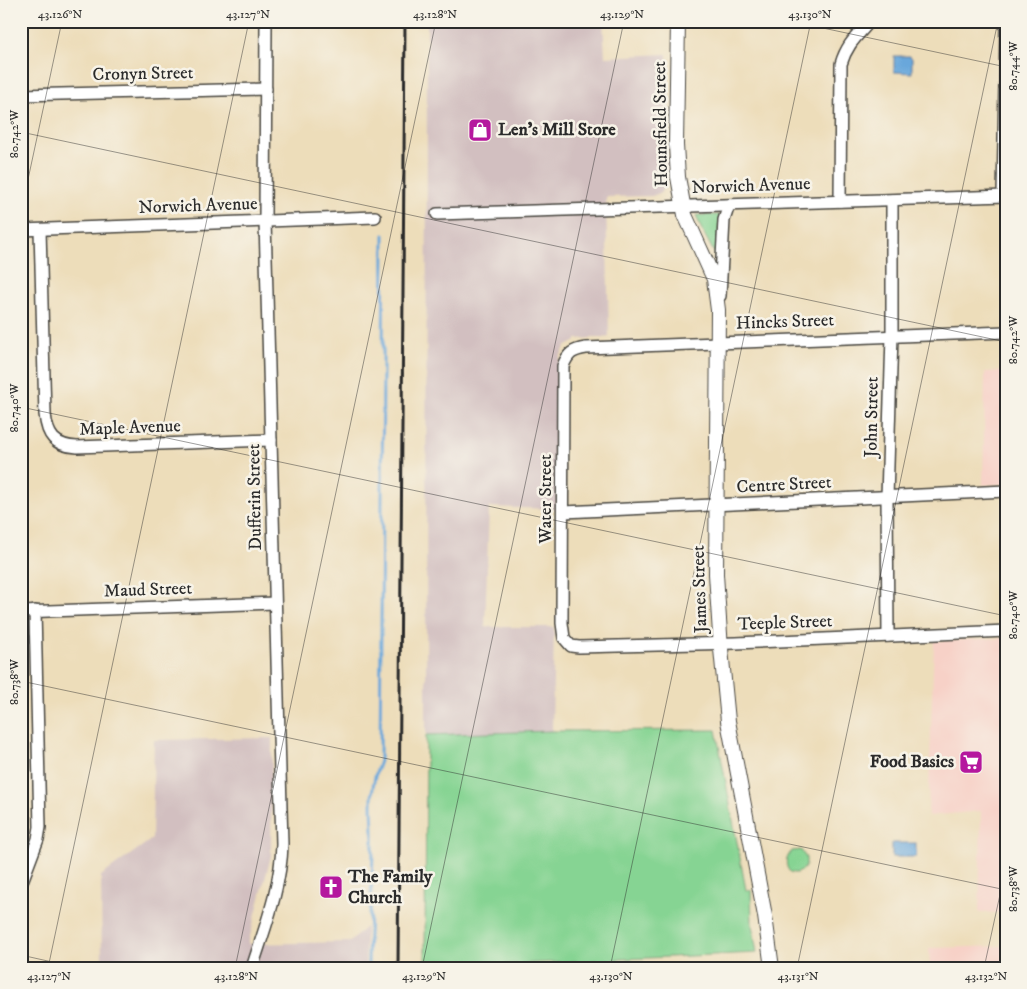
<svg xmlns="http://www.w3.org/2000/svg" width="1027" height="989" font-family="'IM FELL DW Pica',serif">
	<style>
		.built { fill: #f7d1c7 }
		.industrial { fill: #d2bfc0 }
		.green { fill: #86d493; stroke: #58805f }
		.water { fill: #69a7db; stroke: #4a6983 }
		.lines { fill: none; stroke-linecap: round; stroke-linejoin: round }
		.stream { stroke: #69a7db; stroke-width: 3 }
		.minor-casing { stroke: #484640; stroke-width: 14 }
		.tertiary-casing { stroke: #484640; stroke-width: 16 }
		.minor { stroke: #fff; stroke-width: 11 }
		.tertiary { stroke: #fff; stroke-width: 14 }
		.rail { stroke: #2b2b2b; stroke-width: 3 }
		.ticks { fill: none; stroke: #2b2b2b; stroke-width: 1; stroke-opacity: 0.45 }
		.labels { text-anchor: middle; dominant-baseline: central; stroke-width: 5; stroke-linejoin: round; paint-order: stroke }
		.street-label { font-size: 18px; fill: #2b2b2b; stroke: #f7f3e8 }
		.poi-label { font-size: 18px; font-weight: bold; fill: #2b2b2b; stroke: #f7f3e8; text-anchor: start }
		.neatline { fill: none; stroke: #2b2b2b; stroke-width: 2 }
		.ticks-label { font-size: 12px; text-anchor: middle; fill: #2b2b2b }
	</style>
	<rect width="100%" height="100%" fill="#f7f3e8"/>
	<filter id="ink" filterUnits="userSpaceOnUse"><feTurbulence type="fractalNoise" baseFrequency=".02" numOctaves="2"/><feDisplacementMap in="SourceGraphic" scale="10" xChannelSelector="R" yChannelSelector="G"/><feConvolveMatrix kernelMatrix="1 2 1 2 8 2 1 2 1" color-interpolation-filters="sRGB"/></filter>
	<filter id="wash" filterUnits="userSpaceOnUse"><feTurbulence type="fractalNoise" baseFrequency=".0096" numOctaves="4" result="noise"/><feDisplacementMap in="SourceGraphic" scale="20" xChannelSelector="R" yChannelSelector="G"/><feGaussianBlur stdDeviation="1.12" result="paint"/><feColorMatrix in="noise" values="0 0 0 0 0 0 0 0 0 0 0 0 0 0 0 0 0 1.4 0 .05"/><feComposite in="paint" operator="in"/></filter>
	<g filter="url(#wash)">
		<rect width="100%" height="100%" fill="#edddba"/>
		<!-- built -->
		<g class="built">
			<polygon points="1006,371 1006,484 983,485 985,372"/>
			<polygon points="1006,638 1006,912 979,913 981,811 928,816 934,641"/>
			<polygon points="1006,946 1006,968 930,968 929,948"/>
		</g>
		<!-- industrial -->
		<g class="industrial">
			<polygon points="427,21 603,21 605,57 667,54 666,110 669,184 665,185 660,193 652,196 606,197 609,337 576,339 576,341 565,347 560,357 559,363 557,509 489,507 485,627 554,627 552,731 426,735"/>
			<polygon points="272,738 271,856 248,944 350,942 366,927 365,968 102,968 101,876 152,839 154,740"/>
		</g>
		<!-- green -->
		<g class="green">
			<polygon points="696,215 720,215 717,258 701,228"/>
			<polygon points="716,730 746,890 751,890 752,925 757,953 425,968 426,735 552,731"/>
			<path d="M801,850L806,858V866C802,871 797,875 790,872C784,865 786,857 792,851Z"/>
		</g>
		<!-- water -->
		<g class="water">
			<polygon points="894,56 910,56 912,58 912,73 894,72"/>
			<rect x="892" y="843" width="24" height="14"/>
		</g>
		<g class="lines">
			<!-- stream -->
			<path class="stream" d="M368,968C368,927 373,886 373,845C374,812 367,794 380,761L384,235"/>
		</g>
	</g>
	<g filter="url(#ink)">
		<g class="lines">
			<!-- minor casing -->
			<g class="minor-casing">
				<g id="minor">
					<polyline points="21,95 266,89"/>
					<polyline points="1003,196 1006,24"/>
					<path d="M840,201L841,64C847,44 857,36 870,21"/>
					<polyline points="437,214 1006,196"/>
					<polyline points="21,230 375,217"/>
					<path d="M40,230L45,414C47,436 55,446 77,447L271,440"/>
					<polyline points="720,296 724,220 729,205"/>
					<path d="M1006,332L586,348C573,350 568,353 563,366L562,623L564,638L571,646L579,647L736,643L1006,631"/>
					<polyline points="564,512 1006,491"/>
					<polyline points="21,612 275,603"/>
					<polyline points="888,636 887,497 892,336 892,200"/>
					<polyline points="21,884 38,839 40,827 35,611"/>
					<path d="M252,968C265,927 281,887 282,844L265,221L266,21"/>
				</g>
			</g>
			<!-- tertiary casing -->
			<g class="tertiary-casing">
				<polyline id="tertiary" points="678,21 676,145 678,177 685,215 714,279 718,310 716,574 721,649 728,721 765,916 772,968"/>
			</g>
			<!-- minor -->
			<use href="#minor" class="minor"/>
			<!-- tertiary -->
			<use href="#tertiary" class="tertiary"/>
			<!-- rail -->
			<polyline class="rail" points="398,968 405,21"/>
		</g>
	</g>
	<!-- ticks -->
	<path class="ticks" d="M790,21L1006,67M21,132L1006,342M21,212L62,21M21,407L1006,616M21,681L1006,890M21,955L79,968M48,968L249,21M235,968L436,21M422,968L624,21M610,968L811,21M797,968L998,21M984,968L1006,867"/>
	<!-- icons -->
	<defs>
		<g id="shop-square" transform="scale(1.25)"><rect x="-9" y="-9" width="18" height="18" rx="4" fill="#b5179e" stroke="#f7f3e8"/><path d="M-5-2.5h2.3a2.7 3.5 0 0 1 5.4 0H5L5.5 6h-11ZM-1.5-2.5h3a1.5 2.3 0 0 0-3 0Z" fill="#fff"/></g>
		<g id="supermarket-square" transform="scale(1.25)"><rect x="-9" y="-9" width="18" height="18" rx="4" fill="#b5179e" stroke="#f7f3e8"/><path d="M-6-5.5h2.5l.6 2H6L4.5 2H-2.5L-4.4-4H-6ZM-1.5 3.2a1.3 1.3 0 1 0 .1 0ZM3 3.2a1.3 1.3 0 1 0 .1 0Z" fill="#fff"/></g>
		<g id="church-square" transform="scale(1.25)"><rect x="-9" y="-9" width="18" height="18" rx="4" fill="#b5179e" stroke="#f7f3e8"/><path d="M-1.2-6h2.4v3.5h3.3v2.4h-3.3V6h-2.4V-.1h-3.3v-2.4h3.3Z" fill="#fff"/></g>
	</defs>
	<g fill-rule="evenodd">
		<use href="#shop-square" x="480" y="130"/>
		<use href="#supermarket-square" x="971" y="762"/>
		<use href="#church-square" x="331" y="887"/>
	</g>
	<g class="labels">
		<!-- street labels -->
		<g class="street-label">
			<text transform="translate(143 74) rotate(-1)">Cronyn Street</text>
			<text transform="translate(661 124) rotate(-91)">Hounsfield Street</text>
			<text transform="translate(751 186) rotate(-2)">Norwich Avenue</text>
			<text transform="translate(198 206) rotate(-2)">Norwich Avenue</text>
			<text transform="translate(785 322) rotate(-2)">Hincks Street</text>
			<text transform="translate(872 417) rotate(-89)">John Street</text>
			<text transform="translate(130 428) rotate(-2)">Maple Avenue</text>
			<text transform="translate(784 485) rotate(-3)">Centre Street</text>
			<text transform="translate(255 497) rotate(-91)">Dufferin Street</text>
			<text transform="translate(546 499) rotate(-90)">Water Street</text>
			<text transform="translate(700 589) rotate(-92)">James Street</text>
			<text transform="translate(148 590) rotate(-2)">Maud Street</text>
			<text transform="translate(785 623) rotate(-2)">Teeple Street</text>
		</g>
		<!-- poi labels -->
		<g class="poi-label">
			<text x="498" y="130">Len's Mill Store</text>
			<text x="954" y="762" text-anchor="end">Food Basics</text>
			<text x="348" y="877">The Family<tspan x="348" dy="21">Church</tspan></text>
		</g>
	</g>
	<!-- margin -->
	<rect width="1027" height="989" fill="none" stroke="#f7f3e8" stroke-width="55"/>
	<rect x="28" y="28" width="972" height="934" class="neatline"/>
	<g class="ticks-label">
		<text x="60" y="18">43.126°N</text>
		<text x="248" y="18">43.127°N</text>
		<text x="435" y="18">43.128°N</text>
		<text x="622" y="18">43.129°N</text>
		<text x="810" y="18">43.130°N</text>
		<text transform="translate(1013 66) rotate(-90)" y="4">80.744°W</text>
		<text transform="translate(14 134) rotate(-90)" y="4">80.742°W</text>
		<text transform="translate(1013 340) rotate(-90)" y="4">80.742°W</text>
		<text transform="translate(14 408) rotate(-90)" y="4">80.740°W</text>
		<text transform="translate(1013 615) rotate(-90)" y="4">80.740°W</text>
		<text transform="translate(14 682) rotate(-90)" y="4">80.738°W</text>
		<text transform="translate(1013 889) rotate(-90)" y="4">80.738°W</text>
		<text x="49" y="980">43.127°N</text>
		<text x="236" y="980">43.128°N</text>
		<text x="424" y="980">43.129°N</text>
		<text x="611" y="980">43.130°N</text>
		<text x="798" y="980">43.131°N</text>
		<text x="986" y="980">43.132°N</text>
	</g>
</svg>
